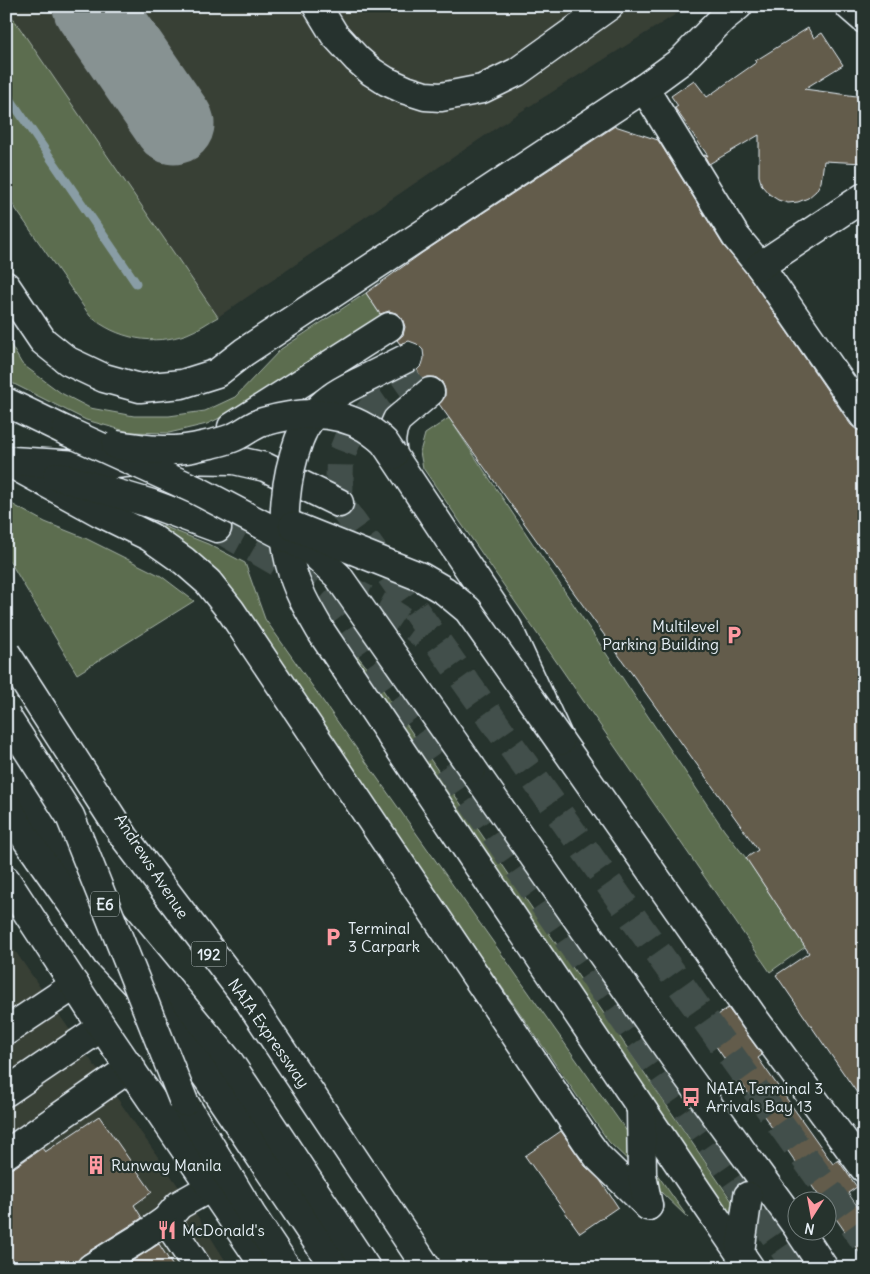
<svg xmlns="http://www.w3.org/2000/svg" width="870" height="1274" font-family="Delius,sans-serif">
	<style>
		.built { fill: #383f36 }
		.green { fill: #5c6d4f; stroke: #a2afa4 }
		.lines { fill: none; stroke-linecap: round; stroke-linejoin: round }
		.stream { stroke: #899da5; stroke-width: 9 }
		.taxiway { stroke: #879292; stroke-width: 81 }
		.building { fill: #635c4c; stroke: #e8f1f8 }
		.minor-tunnel { stroke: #43504b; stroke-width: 28; stroke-dasharray: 28 14; stroke-linecap: butt }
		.minor-casing { stroke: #e8f1f8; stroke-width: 31 }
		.major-casing { stroke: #e8f1f8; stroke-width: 31 }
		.highway-casing { stroke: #e8f1f8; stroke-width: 31 }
		.minor { stroke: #26332d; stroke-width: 28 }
		.major { stroke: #26332d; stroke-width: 28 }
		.highway { stroke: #26332d; stroke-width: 28 }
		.minor-bridge-casing { stroke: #e8f1f8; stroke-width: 31; stroke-linecap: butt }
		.highway-bridge-casing { stroke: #e8f1f8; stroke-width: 31; stroke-linecap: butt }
		.minor-bridge { stroke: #26332d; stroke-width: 28 }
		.highway-bridge { stroke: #26332d; stroke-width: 28 }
		.labels { text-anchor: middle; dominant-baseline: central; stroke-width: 4.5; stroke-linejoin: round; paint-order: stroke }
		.shield { fill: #26332d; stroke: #aeb8bb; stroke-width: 1 }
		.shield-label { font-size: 15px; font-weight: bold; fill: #e8f1f8 }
		.poi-label { font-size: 16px; fill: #e8f1f8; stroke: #26332d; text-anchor: start }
		.street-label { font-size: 16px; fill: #e8f1f8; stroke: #26332d }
	</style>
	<rect width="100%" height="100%" fill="#26332d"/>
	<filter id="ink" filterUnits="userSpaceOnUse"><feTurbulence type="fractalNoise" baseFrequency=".02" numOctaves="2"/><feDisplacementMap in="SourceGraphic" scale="10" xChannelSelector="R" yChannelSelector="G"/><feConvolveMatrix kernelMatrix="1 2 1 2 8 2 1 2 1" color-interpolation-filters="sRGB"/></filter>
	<g filter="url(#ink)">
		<!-- built -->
		<g class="built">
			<polygon points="6,6 689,6 514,116 218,317 188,333 158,340 145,340 132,338 112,331 99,324 90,316 6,195"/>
			<polygon points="6,938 183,1193 230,1268 6,1268"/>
		</g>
		<!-- green -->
		<g class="green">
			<path d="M6,8L198,288L218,317C208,322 198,330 187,334C154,346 117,339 90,316L6,195Z"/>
			<polygon points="366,293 381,316 241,408 207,424 169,433 129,432 86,420 6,380 6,337 22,364 61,393 90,408 134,416 169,416 205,411 235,397 281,349"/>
			<polygon points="449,418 724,830 746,858 805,947 770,972 423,468 420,452 425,434"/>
			<polygon points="6,501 45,522 85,538 161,576 194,601 77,674 6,555"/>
			<polygon points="138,516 208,544 245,563 265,619 688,1218 609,1142 233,598"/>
			<polygon points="307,603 340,634 372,674 738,1210 723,1220"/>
		</g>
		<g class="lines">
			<!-- stream -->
			<polyline class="stream" points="6,93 136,283"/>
			<!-- taxiway -->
			<polyline class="taxiway" points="93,6 174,124"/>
		</g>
		<!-- building -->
		<g class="building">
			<polygon points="808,28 814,38 822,33 843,65 804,89 864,97 864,163 824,161 821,182 816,191 808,198 798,202 788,203 778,200 769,194 762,186 759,176 759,135 709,164 704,155 708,156 675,108 678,106 671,96 694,80 707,97 757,62 755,61"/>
			<polygon points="615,126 658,140 723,245 748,275 851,425 857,430 861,431 864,435 864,1103 776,975 809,953 746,858 758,850 439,404 445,397 445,390 442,382 435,377 428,377 422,379 417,370 422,365 424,358 423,350 417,344 409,341 400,344 397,340 403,335 405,327 402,318 396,313 389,311 380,314 366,293 422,253"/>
			<polygon points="728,1008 762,1055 758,1058 833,1164 838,1160 857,1187 848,1193 864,1216 864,1259 828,1207 828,1202 823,1202 702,1026"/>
			<polygon points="99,1116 152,1192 134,1205 142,1218 83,1255 78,1260 75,1268 6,1268 6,1170 15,1167 42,1148 45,1152"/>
			<polygon points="561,1131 585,1166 600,1180 618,1207 580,1233 525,1156"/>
			<polygon points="159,1244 174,1268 121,1268 151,1249"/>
		</g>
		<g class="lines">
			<!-- minor-tunnel -->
			<g class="minor-tunnel">
				<polyline points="419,373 376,403 348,438 340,459 339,503 707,1022 864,1240"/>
				<path d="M217,528C253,549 291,567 322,594C338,608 349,625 361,642L797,1268"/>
				<path d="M341,586C370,601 399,615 424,636"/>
			</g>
			<!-- minor casing -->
			<g class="minor-casing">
				<g id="minor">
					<polyline points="317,6 334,34 357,59 372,72 386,81 406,90 425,96 441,97 482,89 517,72 609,6"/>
					<polyline points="849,6 864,19"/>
					<polyline points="644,88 736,237 760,266 864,416"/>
					<polyline points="760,266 864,197"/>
					<polyline points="6,286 43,341 68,361 104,378 140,388 182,384 217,373 244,352 644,88 681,61 723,18 738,6"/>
					<polyline points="430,392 397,420 393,429 391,441 393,455 508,628 560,741 756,1021 864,1168"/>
					<polyline points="6,402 66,431"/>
					<polyline points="232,427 389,327"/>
					<polyline points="168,459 234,460 265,467 339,503"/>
					<polyline points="6,461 99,512 150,537 184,561 208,582 231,611 587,1142 598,1157 648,1206"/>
					<polyline points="12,461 96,466 144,461"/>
					<polyline points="57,476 149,503 217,528"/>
					<polyline points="472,768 685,1073 798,1228"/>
					<polyline points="477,864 700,1195 750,1268"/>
					<polyline points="6,1031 75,985"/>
					<polyline points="6,1092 102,1027"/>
					<polyline points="641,1108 642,1175 648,1206"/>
					<polyline points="6,1154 131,1067"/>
					<polyline points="166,1220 198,1268"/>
					<polyline points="800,1232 824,1268"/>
					<polyline points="740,1252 748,1196"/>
					<polyline points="91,1268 143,1236 166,1220 179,1205 211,1187"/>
				</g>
			</g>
			<!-- major casing -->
			<g class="major-casing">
				<polyline id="major" points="6,880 102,1027 266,1268"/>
			</g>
			<!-- highway casing -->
			<g class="highway-casing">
				<g id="highway">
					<polyline points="6,769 94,899 230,1063 366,1268"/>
					<polyline points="6,804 27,840 107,954 154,1004 208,1079 335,1268"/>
					<polyline points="184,1102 251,1214 287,1268"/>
				</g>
			</g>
			<!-- minor -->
			<use href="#minor" class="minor"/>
			<!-- major -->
			<use href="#major" class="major"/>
			<!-- highway -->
			<use href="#highway" class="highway"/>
			<!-- minor-bridge casing -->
			<g class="minor-bridge-casing">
				<g id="minor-bridge">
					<path d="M409,357C393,365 377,373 361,381C351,386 340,391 331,398C317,408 305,424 299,440C285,478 280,524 290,564C297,591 308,609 322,633L477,864"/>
					<polyline points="66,431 198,491 309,549 338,576 472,768"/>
					<path d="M116,445C139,448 168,453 192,448C205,445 220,443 232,438C243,434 252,425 263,422C297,412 335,409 366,428C372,432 379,437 384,442C387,446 390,451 393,455"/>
					<polyline points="293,526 421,577 445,591 468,610 560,741"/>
				</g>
			</g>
			<!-- highway-bridge casing -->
			<g class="highway-bridge-casing">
				<g id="highway-bridge">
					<polyline points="6,653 125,838 249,1001 427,1268"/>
					<polyline points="6,716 70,816 184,1102"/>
				</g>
			</g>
			<!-- minor-bridge -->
			<use href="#minor-bridge" class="minor-bridge"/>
			<!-- highway-bridge -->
			<use href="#highway-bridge" class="highway-bridge"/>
		</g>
	</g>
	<!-- icons -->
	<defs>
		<g id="parking-bare" transform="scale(1.5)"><path d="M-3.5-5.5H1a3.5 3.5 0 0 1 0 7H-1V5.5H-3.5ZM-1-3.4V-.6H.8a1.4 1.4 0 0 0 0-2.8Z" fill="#ff9aa2" stroke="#26332d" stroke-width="2.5" paint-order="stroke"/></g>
		<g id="bus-bare" transform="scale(1.5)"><path d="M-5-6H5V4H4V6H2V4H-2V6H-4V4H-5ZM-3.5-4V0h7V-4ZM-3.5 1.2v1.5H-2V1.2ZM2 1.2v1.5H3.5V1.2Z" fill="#ff9aa2" stroke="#26332d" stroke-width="2.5" paint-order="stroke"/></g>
		<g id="building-bare" transform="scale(1.5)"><path d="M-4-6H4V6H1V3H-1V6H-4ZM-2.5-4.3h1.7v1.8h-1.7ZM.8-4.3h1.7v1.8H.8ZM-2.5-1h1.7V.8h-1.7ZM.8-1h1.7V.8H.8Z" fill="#ff9aa2" stroke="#26332d" stroke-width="2.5" paint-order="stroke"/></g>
		<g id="restaurant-bare" transform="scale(1.5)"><path d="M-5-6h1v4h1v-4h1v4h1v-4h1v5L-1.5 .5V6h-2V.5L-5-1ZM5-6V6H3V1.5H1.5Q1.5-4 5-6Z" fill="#ff9aa2" stroke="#26332d" stroke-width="2.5" paint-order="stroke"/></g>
	</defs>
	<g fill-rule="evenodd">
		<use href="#parking-bare" x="734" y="635"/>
		<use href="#parking-bare" x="333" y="937"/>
		<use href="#bus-bare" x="691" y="1097"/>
		<use href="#building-bare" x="96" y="1165"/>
		<use href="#restaurant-bare" x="167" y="1230"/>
	</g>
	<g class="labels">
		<!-- shield labels -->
		<g class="shield">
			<rect x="91" y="891.5" width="28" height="25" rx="4"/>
			<rect x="191.5" y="941.5" width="35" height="25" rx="4"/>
		</g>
		<g class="shield-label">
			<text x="105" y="904">E6</text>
			<text x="209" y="954">192</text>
		</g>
		<!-- poi labels -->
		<g class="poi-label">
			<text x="719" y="626" text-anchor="end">Multilevel<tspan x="719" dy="18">Parking Building</tspan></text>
			<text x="348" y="928">Terminal<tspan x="348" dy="18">3 Carpark</tspan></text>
			<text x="706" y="1088">NAIA Terminal 3<tspan x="706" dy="18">Arrivals Bay 13</tspan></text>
			<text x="111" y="1165">Runway Manila</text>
			<text x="182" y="1230">McDonald's</text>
		</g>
		<!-- street labels -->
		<g class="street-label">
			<text transform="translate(152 866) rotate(57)">Andrews Avenue</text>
			<text transform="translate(269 1033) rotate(55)">NAIA Expressway</text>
		</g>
	</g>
	<!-- margin -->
	<rect width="870" height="1274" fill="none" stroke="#26332d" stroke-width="25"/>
	<rect x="12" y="12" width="845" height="1249" fill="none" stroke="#e8f1f8" stroke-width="2" filter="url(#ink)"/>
	<!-- north arrow -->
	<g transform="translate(812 1216) rotate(191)"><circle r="24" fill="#26332d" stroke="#747f7e"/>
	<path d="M0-4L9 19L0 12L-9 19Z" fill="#ff9aa2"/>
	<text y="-8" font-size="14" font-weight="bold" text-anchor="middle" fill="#e8f1f8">N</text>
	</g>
</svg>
